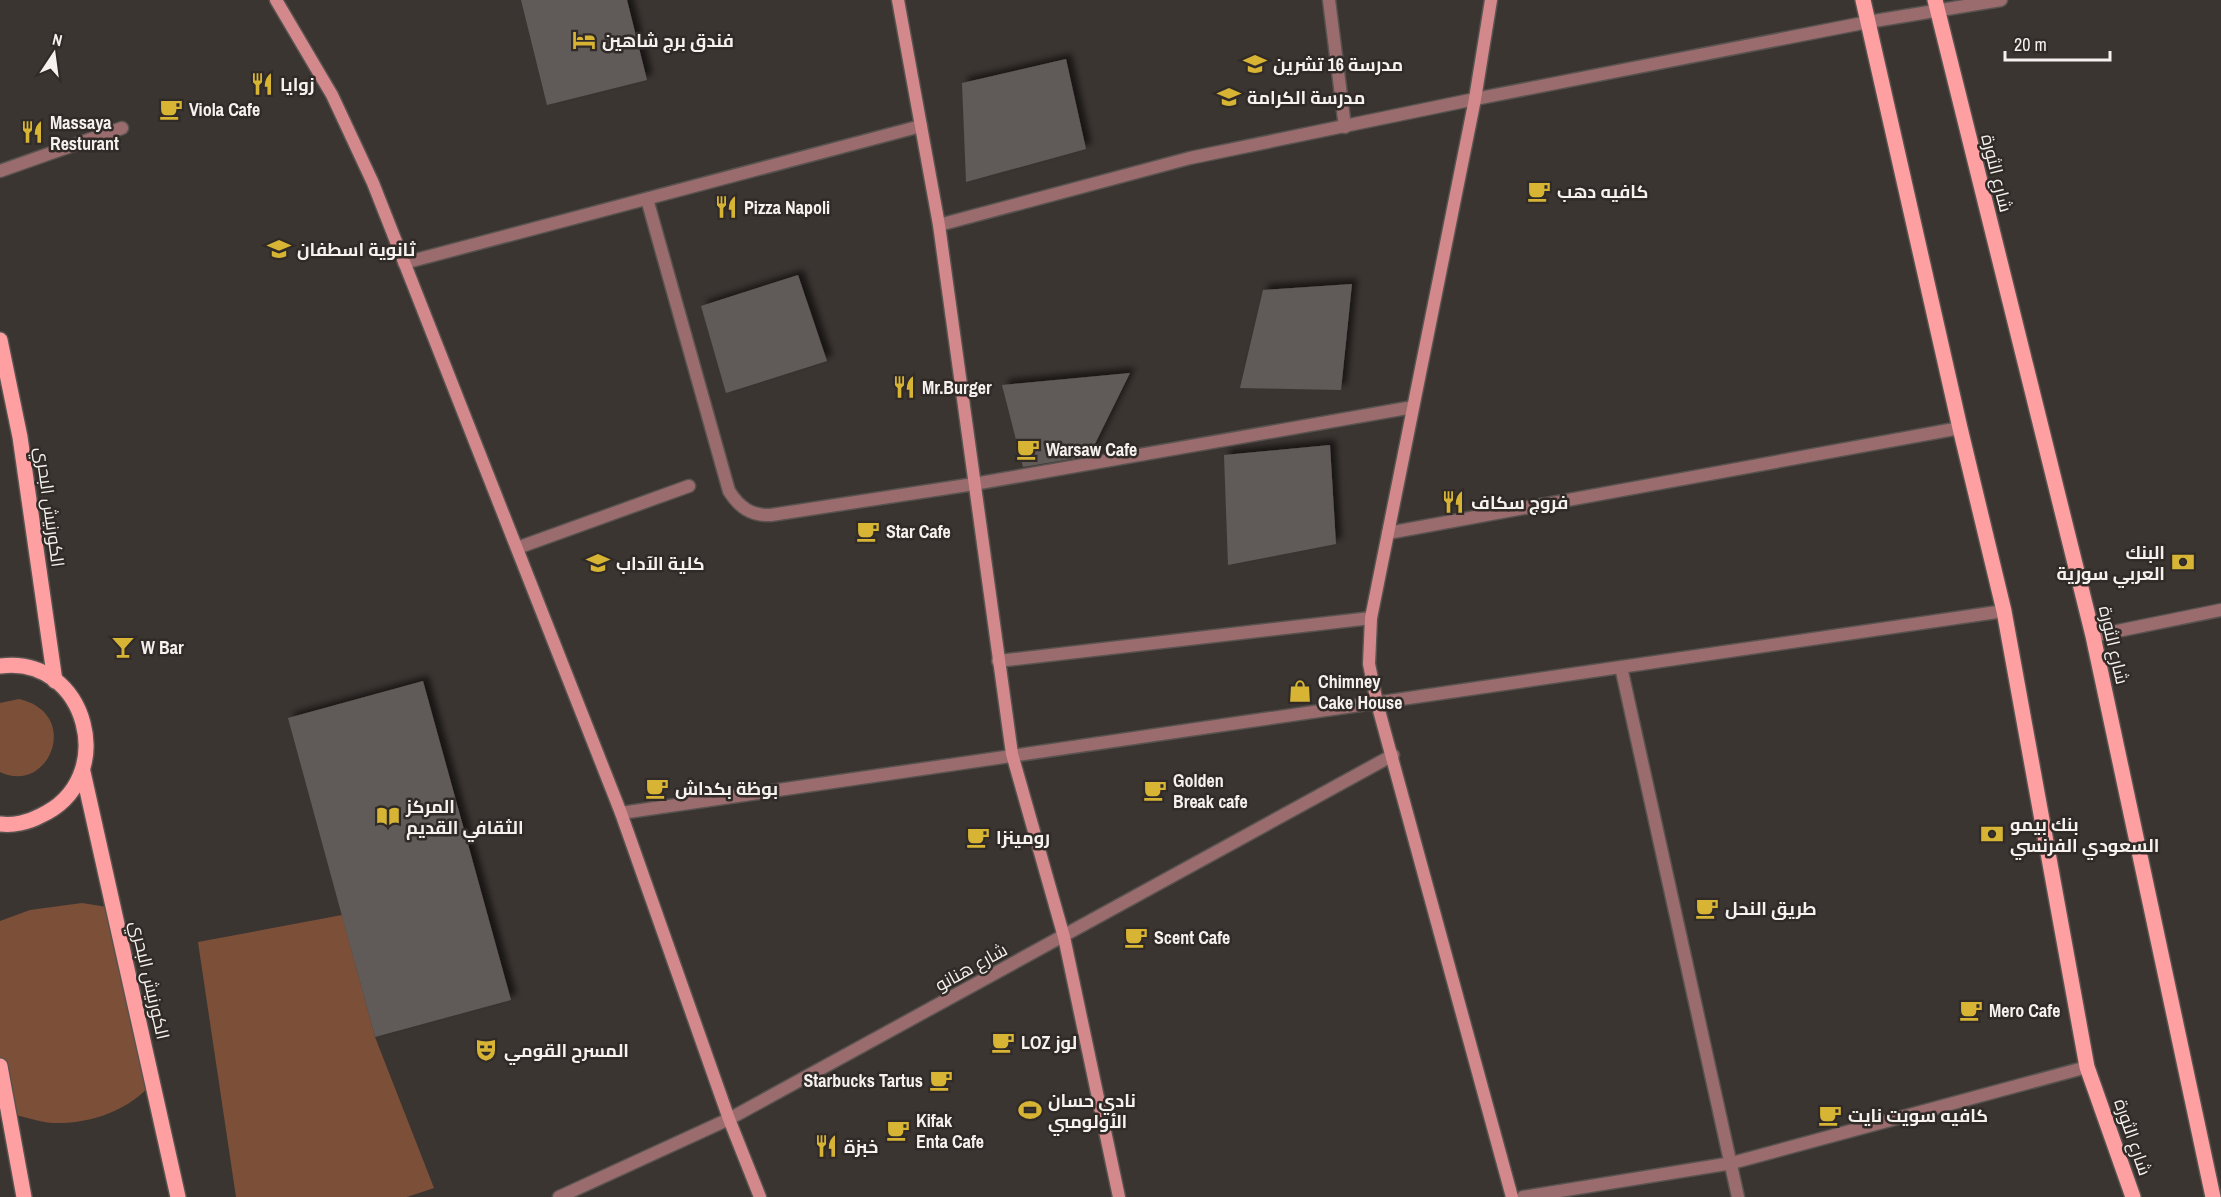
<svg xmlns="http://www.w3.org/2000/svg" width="2221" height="1197" font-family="'Archivo Narrow',Cairo,sans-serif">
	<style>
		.green { fill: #7c5038 }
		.building { fill: #615a58; filter: url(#shadow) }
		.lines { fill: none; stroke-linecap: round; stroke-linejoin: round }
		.lane-casing { stroke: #595350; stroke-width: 15 }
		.street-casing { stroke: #595350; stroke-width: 15 }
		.secondary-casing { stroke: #595350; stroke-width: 15 }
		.primary-casing { stroke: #595350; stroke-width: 18 }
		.lane { stroke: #9b6c6d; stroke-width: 12 }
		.street { stroke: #9b6c6d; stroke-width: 12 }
		.secondary { stroke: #d3898b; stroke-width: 12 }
		.primary { stroke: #fe9fa2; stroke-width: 15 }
		.labels { text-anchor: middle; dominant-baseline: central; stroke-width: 5; stroke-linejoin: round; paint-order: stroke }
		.poi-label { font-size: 18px; font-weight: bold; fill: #f5f1ef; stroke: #312b28; text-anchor: start }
		.street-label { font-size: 18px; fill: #f5f1ef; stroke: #312b28 }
	</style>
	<defs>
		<filter id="shadow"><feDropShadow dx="5.5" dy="-5.5" stdDeviation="3" flood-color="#0009"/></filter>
	</defs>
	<rect width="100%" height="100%" fill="#3b3532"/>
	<!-- green -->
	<g class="green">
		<path d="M19,699C83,714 48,796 0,772V703Z"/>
		<path d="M82,903L113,908L153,1082C129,1111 90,1124 53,1123C39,1122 22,1116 8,1113L0,1066V921L30,910Z"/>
		<polygon points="342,915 375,1037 434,1188 407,1197 236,1197 198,942"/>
	</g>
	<!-- building -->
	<g class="building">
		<polygon points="521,0 627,0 647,80 547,105"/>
		<polygon points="1066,59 1086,149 966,182 962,83"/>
		<polygon points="798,275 827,361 726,393 701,306"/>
		<polygon points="1352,284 1341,390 1240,388 1263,290"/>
		<polygon points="1130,373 1089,456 1023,467 1002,385"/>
		<polygon points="1330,445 1336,544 1228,565 1224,455"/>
		<polygon points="423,681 511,1000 375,1037 288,718"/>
	</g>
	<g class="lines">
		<!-- lane casing -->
		<g class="lane-casing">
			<polyline id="lane" points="517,548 689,486"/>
		</g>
		<!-- street casing -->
		<g class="street-casing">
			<g id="street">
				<polyline points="1329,0 1345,127"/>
				<polyline points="0,171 122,128"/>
				<path d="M647,199L729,491C739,507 751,516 771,515L974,484L1413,407"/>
				<polyline points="939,225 1190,158 1475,99 1868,22 2001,0"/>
				<polyline points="404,263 921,126"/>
				<polyline points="1388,533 1960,428"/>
				<polyline points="2093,636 2221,610"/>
				<polyline points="998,661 1371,618"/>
				<polyline points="1621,667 1738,1197"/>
				<polyline points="621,813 2004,611"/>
				<polyline points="559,1197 729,1119 1393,755"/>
				<polyline points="1523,1197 1732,1163 2087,1067"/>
			</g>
		</g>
		<!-- secondary casing -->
		<g class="secondary-casing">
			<g id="secondary">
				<polyline points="276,0 332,95 373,183 621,813 729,1119 760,1197"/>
				<polyline points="898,0 939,225 1012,754 1064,937 1119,1197"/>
				<polyline points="1491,0 1475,99 1371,618 1369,664 1377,703 1512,1197"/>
			</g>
		</g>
		<!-- primary casing -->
		<g class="primary-casing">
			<g id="primary">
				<polyline points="1863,0 1960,428 2004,611 2087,1067 2133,1197"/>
				<polyline points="1935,0 2093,636 2213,1197"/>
				<polyline points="0,340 20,437 55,681"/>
				<path d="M0,666C87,654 121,780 40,816C29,822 13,826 0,824"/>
				<polyline points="83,772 178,1197"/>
				<polyline points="0,1066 24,1197"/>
			</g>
		</g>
		<!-- lane -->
		<use href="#lane" class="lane"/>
		<!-- street -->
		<use href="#street" class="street"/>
		<!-- secondary -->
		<use href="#secondary" class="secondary"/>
		<!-- primary -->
		<use href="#primary" class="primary"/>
	</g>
	<!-- icons -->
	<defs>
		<g id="hotel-bare" transform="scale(1.8)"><path d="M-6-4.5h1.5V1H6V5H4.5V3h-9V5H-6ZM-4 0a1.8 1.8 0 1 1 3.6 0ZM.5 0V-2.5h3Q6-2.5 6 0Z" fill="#d7b434" stroke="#312b28" stroke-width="2.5" paint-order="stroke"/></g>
		<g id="school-bare" transform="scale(1.8)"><path d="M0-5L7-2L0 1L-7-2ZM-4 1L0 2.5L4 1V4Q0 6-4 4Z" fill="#d7b434" stroke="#312b28" stroke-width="2.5" paint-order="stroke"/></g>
		<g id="restaurant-bare" transform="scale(1.8)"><path d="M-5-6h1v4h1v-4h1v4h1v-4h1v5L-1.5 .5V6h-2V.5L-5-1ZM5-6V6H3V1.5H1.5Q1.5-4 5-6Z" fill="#d7b434" stroke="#312b28" stroke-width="2.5" paint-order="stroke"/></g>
		<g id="cafe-bare" transform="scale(1.8)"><path d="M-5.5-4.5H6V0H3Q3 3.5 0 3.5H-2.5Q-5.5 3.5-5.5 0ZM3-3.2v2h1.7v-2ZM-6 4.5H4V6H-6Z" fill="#d7b434" stroke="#312b28" stroke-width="2.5" paint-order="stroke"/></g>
		<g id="bank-bare" transform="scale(1.8)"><path d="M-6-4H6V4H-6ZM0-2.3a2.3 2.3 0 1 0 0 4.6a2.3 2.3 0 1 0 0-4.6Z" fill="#d7b434" stroke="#312b28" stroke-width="2.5" paint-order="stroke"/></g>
		<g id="bar-bare" transform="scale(1.8)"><path d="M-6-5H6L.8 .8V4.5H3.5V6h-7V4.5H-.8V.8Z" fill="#d7b434" stroke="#312b28" stroke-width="2.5" paint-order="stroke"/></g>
		<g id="shop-bare" transform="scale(1.8)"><path d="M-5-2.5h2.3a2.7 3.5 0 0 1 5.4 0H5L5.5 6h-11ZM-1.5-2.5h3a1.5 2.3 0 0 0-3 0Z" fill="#d7b434" stroke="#312b28" stroke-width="2.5" paint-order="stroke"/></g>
		<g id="library-bare" transform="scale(1.8)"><path d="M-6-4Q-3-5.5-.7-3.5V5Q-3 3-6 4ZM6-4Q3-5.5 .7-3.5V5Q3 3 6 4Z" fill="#d7b434" stroke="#312b28" stroke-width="2.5" paint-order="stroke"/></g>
		<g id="theatre-bare" transform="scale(1.8)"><path d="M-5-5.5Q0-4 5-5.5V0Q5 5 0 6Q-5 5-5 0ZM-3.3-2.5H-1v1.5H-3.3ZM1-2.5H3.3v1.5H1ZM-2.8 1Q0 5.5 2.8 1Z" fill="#d7b434" stroke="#312b28" stroke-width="2.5" paint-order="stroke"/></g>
		<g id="stadium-bare" transform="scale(1.8)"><path d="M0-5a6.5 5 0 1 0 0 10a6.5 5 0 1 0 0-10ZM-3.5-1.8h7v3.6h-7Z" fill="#d7b434" stroke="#312b28" stroke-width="2.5" paint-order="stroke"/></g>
	</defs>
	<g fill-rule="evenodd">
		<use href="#hotel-bare" x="584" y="40"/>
		<use href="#school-bare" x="1255" y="64"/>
		<use href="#restaurant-bare" x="262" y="84"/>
		<use href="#school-bare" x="1229" y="97"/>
		<use href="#cafe-bare" x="171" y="109"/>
		<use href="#restaurant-bare" x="32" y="132"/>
		<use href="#cafe-bare" x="1539" y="191"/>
		<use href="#restaurant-bare" x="726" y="207"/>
		<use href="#school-bare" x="279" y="249"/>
		<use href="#restaurant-bare" x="904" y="387"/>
		<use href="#cafe-bare" x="1028" y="449"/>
		<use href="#restaurant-bare" x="1453" y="502"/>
		<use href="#cafe-bare" x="868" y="531"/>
		<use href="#bank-bare" x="2183" y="562"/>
		<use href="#school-bare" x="598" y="563"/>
		<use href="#bar-bare" x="123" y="647"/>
		<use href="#shop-bare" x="1300" y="691"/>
		<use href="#cafe-bare" x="657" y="788"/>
		<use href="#cafe-bare" x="1155" y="790"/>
		<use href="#library-bare" x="388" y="816"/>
		<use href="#bank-bare" x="1992" y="834"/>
		<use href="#cafe-bare" x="978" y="837"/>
		<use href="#cafe-bare" x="1707" y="908"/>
		<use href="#cafe-bare" x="1136" y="937"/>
		<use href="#cafe-bare" x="1971" y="1010"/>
		<use href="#cafe-bare" x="1003" y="1042"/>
		<use href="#theatre-bare" x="486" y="1050"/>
		<use href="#cafe-bare" x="941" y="1080"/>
		<use href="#stadium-bare" x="1030" y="1110"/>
		<use href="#cafe-bare" x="1830" y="1115"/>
		<use href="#cafe-bare" x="898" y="1130"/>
		<use href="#restaurant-bare" x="826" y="1146"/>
	</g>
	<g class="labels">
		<!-- poi labels -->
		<g class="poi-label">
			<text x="602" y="40">فندق برج شاهين</text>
			<text x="1273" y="64">مدرسة 16 تشرين</text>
			<text x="280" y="84">زوايا</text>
			<text x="1247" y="97">مدرسة الكرامة</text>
			<text x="189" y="109">Viola Cafe</text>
			<text x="50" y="122">Massaya<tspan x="50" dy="21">Resturant</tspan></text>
			<text x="1557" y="191">كافيه دهب</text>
			<text x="744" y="207">Pizza Napoli</text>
			<text x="297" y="249">ثانوية اسطفان</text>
			<text x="922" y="387">Mr.Burger</text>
			<text x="1046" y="449">Warsaw Cafe</text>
			<text x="1471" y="502">فروج سكاف</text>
			<text x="886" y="531">Star Cafe</text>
			<text x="2165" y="552" text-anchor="end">البنك<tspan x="2165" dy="21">العربي سورية</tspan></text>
			<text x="616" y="563">كلية الآداب</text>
			<text x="141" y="647">W Bar</text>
			<text x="1318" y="681">Chimney<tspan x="1318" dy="21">Cake House</tspan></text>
			<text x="1173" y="780">Golden<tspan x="1173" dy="21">Break cafe</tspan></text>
			<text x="675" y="788">بوظة بكداش</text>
			<text x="406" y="806">المركز<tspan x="406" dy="21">الثقافي القديم</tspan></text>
			<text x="2010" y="824">بنك بيمو<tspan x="2010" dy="21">السعودي الفرنسي</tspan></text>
			<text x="996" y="837">رومينزا</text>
			<text x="1725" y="908">طريق النحل</text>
			<text x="1154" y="937">Scent Cafe</text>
			<text x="1989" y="1010">Mero Cafe</text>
			<text x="1021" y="1042">LOZ لوز</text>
			<text x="504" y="1050">المسرح القومي</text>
			<text x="923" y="1080" text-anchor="end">Starbucks Tartus</text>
			<text x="1048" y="1100">نادي حسان<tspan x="1048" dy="21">الأولومبي</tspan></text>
			<text x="1848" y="1115">كافيه سويت نايت</text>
			<text x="916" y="1120">Kifak<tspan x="916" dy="21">Enta Cafe</tspan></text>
			<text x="844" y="1146">خبزة</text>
		</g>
		<!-- street labels -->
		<g class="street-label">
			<text transform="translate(1997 173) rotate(76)">شارع الثورة</text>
			<text transform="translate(50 507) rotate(82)">الكورنيش البحري</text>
			<text transform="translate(2114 645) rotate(77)">شارع الثورة</text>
			<text transform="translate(971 967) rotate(-29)">شارع هنانو</text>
			<text transform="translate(150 980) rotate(77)">الكورنيش البحري</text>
			<text transform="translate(2133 1137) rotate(71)">شارع الثورة</text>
		</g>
	</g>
	<!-- north arrow -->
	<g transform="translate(54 54) rotate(13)" stroke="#312b28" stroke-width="4.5" paint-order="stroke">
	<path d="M0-4.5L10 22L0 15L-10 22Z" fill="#f5f1ef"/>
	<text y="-9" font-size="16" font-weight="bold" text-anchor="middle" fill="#f5f1ef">N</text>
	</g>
	<!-- scale -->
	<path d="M2005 51v9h105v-9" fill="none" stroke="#f5f1ef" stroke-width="3"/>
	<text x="2014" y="51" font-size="18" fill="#f5f1ef" stroke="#312b28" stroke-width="4.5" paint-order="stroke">20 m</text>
</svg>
